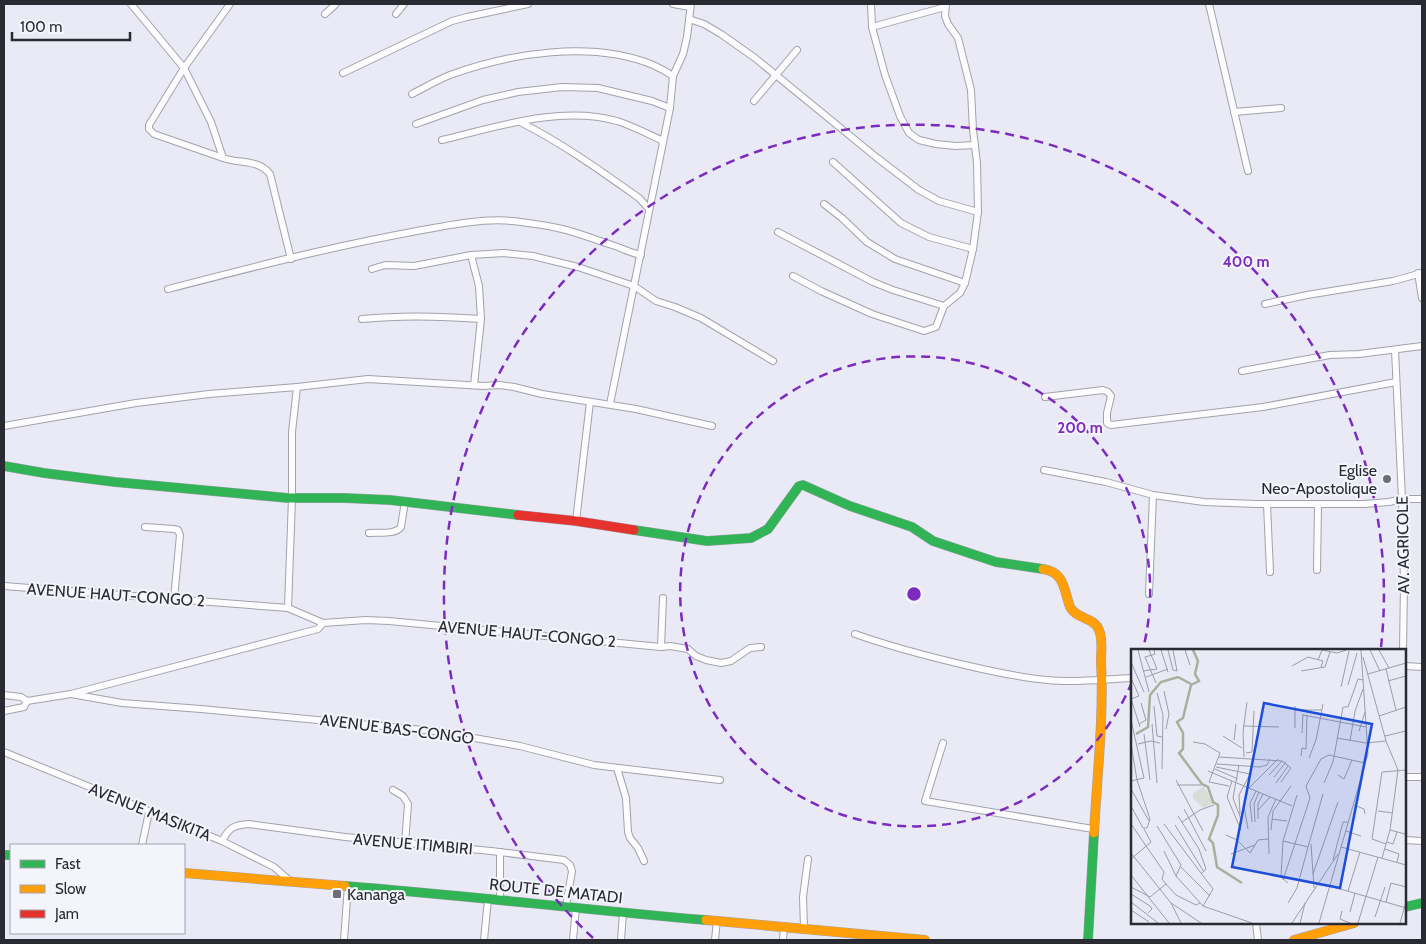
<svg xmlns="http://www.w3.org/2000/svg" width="1426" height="944" font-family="Cabin,sans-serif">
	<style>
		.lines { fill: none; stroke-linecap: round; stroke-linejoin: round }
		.street-casing { stroke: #a2a2ab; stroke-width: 8 }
		.fast-casing { stroke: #a2a2ab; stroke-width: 10 }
		.slow-casing { stroke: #a2a2ab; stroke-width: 10 }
		.jam-casing { stroke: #a2a2ab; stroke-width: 10 }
		.street { stroke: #fcfcfe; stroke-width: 6 }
		.fast { stroke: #30b455; stroke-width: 9 }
		.slow { stroke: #ff9f0a; stroke-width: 9 }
		.jam { stroke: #e5322d; stroke-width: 9 }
		.ring { fill: none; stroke: #7b2cbf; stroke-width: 2.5; stroke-dasharray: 9 6 }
		.poi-dot { fill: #6d6d77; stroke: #f4f4fd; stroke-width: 2 }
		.labels { text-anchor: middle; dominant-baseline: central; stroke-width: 4; stroke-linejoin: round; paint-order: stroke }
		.poi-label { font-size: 16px; fill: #2a2a32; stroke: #f4f4fd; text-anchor: end }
		.street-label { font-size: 16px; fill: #2a2a32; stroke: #f4f4fd }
		.inset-river { fill: none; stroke: #a9af9d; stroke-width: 2.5 }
		.inset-road { fill: none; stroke: #9d9da8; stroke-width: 1 }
		.view { fill: #1d4ed8; fill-opacity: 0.15; stroke: #1d4ed8; stroke-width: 2.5 }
		.inset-edge { fill: none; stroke: #2a2a32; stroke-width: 2.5 }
		.centre { fill: #7b2cbf; stroke: #f4f4fd; stroke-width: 2.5 }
		.ring-label { font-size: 15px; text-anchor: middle; font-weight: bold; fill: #7b2cbf; stroke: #f4f4fd; stroke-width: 4; stroke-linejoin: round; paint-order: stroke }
	</style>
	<rect width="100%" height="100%" fill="#eaeaf6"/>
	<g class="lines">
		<!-- street casing -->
		<g class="street-casing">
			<g id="street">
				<path d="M131,4L184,68L211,122L223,158C240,164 258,159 270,174L291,259"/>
				<polyline points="673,4 690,7"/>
				<polyline points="871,4 872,27 885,75 900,116 909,133 919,140 936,144 956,146 975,145"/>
				<polyline points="1209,4 1248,171"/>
				<polyline points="325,14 336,4"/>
				<polyline points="396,14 404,4"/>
				<polyline points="689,19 704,24 721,34 755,58 876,157 919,190 939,201 978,212"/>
				<polyline points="872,27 945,7"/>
				<polyline points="343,73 452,21 467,17 528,4"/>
				<path d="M412,94C424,88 437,80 450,75C510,53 592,40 653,65C660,68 667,72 673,76"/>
				<polyline points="754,101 797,50"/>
				<polyline points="1234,112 1281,108"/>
				<path d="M520,122C562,143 601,171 639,198L649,209"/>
				<polyline points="416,124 483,100 518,92 562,87 598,88 652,101 670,108"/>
				<path d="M442,140C497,127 561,105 617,121C633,126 648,134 663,141"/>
				<polyline points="223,158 154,134 149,129 149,125 184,68 230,4"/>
				<polyline points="833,162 901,223 929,237 973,249"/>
				<polyline points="824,204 842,218 867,242 895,259 965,283"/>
				<polyline points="778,232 873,282 893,290 944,306"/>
				<polyline points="471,255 479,286 481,319 474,385"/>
				<polyline points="372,269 385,265 414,266 471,255 504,253 533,256 578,267 634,286 656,301 675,307 701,318 773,361"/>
				<polyline points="1418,273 1422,298"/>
				<polyline points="793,276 821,291 872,314 924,331 936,327 944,306 960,293 965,283 973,249 978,212 977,163 973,130 971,90 958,38 948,24 945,16 946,4"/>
				<path d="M168,289C249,268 330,247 412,232C444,226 480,218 513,221C530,223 546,225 562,229C579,233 596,240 612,245C622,248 630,253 641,255"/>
				<polyline points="1265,304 1307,295 1393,281 1422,273"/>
				<path d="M362,319C401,315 441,316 481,319"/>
				<polyline points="1395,350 1402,499 1404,583 1403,650"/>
				<polyline points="1242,371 1330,355 1359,354 1422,346"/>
				<polyline points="1045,397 1103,390 1108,392 1111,396 1107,413 1107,423 1111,425 1263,407 1396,382"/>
				<polyline points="610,404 670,108 673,76 683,54 687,37 691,4"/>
				<polyline points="4,426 136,403 209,394 297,387"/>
				<polyline points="712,426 636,409 542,394 514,387 500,385 483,386 368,379 297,387 292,432 292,498 288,608 323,623 366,620 389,621 661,647 670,646 688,649 696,656 706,660 721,663 731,661 750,648 761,647"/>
				<polyline points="1044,470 1106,482 1153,495 1204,502 1256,504 1365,504 1389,502 1402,499 1422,499"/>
				<polyline points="1267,504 1270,572"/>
				<polyline points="576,521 590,402"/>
				<polyline points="145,527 174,529 178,530 180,535 174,599"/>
				<path d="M369,533C379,532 395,535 401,527L405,501"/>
				<polyline points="1317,570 1318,505"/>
				<polyline points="4,586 288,608"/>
				<polyline points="1149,594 1153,495"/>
				<path d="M855,634C892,647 930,657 969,666C995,672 1021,678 1048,680C1076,683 1104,679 1132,678"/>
				<polyline points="661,647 663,598"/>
				<polyline points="1405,666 1422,667"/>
				<polyline points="71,694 122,703 201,709 434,731 520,746 594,765 720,780"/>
				<polyline points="4,695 21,697 27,701"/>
				<polyline points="4,711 24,707 27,701 71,694 318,629 323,623"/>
				<polyline points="943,743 925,801 1093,829"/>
				<polyline points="4,752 222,841 274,867 290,881"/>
				<polyline points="617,768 626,798 628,832 630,838 638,848 644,861"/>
				<polyline points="1405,777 1422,777"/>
				<polyline points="393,790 403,796 408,804 405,844"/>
				<polyline points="1405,840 1422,841"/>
				<path d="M222,841C229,828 233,825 249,824L345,837L491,851L564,860L570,865L572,871L566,906"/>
				<polyline points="142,845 149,812"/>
				<polyline points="500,900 500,852"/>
				<polyline points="1256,923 1258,940"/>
				<polyline points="804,928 803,897 808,859"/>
				<polyline points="344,940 348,886"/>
				<polyline points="484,940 488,899"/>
				<polyline points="573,940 576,907"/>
				<polyline points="621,940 623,913"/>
				<polyline points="715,940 717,920"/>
				<polyline points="783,940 784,926"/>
			</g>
		</g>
		<!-- fast casing -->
		<g class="fast-casing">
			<g id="fast">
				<polyline points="4,466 44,473 115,482 288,498 344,498 390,500 518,515"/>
				<polyline points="634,530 707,541 751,538 768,529 799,486 803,485 850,506 912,527 933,541 996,562 1043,569"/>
				<polyline points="4,855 11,855"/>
				<path d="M345,886C465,895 585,910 706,920"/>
				<polyline points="1405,907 1422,903"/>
				<polyline points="1088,940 1094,833"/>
			</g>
		</g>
		<!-- slow casing -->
		<g class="slow-casing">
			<g id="slow">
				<path d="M1043,569C1065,572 1064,591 1070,607C1076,619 1094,617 1099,630C1103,639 1101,651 1101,661C1104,717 1097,776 1094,833"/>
				<polyline points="184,873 345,886"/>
				<polyline points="706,920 925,940"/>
				<polyline points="1294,940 1354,923"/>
			</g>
		</g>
		<!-- jam casing -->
		<g class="jam-casing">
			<polyline id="jam" points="518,515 576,521 634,530"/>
		</g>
		<!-- street -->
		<use href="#street" class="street"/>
		<!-- fast -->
		<use href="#fast" class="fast"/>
		<!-- slow -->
		<use href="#slow" class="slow"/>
		<!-- jam -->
		<use href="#jam" class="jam"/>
	</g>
	<!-- distance rings -->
	<g class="ring">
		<path d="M1132 682A235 235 0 1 1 1143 649"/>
		<path d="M593 938A470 470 0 1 1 1381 647"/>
	</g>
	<!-- markers -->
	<g class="poi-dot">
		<circle cx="1387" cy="479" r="5"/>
		<rect x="332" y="889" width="10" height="10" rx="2.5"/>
	</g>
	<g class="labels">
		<!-- poi labels -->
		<g class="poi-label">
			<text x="1377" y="470">Eglise<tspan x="1377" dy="18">Neo-Apostolique</tspan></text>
			<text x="347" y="894" text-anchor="start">Kananga</text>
		</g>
		<!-- street labels -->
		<g class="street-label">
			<text transform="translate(1403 545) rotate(-91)">AV. AGRICOLE</text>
			<text transform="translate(116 595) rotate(4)">AVENUE HAUT-CONGO 2</text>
			<text transform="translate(527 634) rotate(5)">AVENUE HAUT-CONGO 2</text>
			<text transform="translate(397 729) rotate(7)">AVENUE BAS-CONGO</text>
			<text transform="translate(150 812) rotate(22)">AVENUE MASIKITA</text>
			<text transform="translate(413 844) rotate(5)">AVENUE ITIMBIRI</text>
			<text transform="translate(556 891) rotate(6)">ROUTE DE MATADI</text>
		</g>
	</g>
	<!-- overview -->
	<g transform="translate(1131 649)">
		<rect width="275" height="275" fill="#eaeaf6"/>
		<path d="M73,137L82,155L72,159L62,149V144Z" fill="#daddd7"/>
		<path class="inset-river" d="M62,1L67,12L64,25L68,32L60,36L52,69L46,73L52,84V100L48,104L71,135L77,138L82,153L87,156V166L78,190L82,194L86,218L111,234M5,85L17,78L19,46L30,33L47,28L60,35"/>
		<path class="inset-road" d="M7,1L18,43M23,1L24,5L14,8L25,34M30,1L37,23M37,1L42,21L46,22L42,1M54,1L59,16M239,1L249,22M248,1L258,19M232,8L255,92L267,121L259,181L251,209M187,11L191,1L206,4L215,1M0,13L13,43M161,17L177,8L192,12L190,18M255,20L265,61M12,22L26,20L18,1M170,22L194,18L199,3M237,25L275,14M15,28L37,20M0,29L8,47L0,50M257,32L275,27M217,36L226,4M210,38L218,2M33,42L38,65L35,80M26,44L32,66L31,120M0,50L9,78M23,57L26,87L31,88M164,57V79M164,61H191M172,66L235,78M248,67L275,58M0,71L13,129L0,132M8,75L15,71L10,54M21,75L26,134M112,77L148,78M228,82L234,63M171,84L172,65M13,85L19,131M92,87L111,99M254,87L275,82M206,89L235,94L255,92M103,91L105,75M219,92L224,62L232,40M62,93L74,95L89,104L78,133L98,137M0,95L6,131L19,170L16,179H12L0,157M7,95L20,92L29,94M115,104L121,103L123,62M170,107L171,99L175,100L176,66M88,108L151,112L160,119L150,133M113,108L112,83L116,53M178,109L185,91L192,55M86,115L129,118L136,116L139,110M108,116L102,149L111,173M85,118L119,125L108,146L109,165M84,120L107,130M77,122L161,157M138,126L151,112M207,126L213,130L221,111M143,128L155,113M45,131L72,182M101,132L96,148L110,181M145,134L157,117M193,134L202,113L212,58H217L227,30L232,31M46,136H70M118,139L147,110M0,140L18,172M166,146L152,192L177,198L192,145M223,156L233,160L234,165M53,160L75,202M127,161L139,148M247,162L262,164M47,167L68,200L75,220L70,225M127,170V155L132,145M141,170L156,172M51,173L69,161L83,156M121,173L119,154L125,142M124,173L123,155L128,143M0,175L33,223L31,230L35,235L45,246L65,256L69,254M33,175L82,240L72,257M44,176L73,223M26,177L50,216L45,227M117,180L113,157L117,139M140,181L142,162L160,137M259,181L274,185M215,182L230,187M95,186L106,191L119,204L124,196M152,192L150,228L157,234M256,193L262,195L266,183M180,195L183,239M255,195L241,190L251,123L275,121M210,198L275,216M254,200L268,205L266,213M33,202L45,227L72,257L121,274M0,204L40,254L50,274M100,205L124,196L127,191L137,190M138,205L137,168L145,150M0,210L20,193L13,180M202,211L212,173H217M50,218L79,247M182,225L207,153M0,226L38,274M152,231L179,149L175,137L190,110L198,106L234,114M199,237L275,259M0,238L19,248L35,235M217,242L229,203M0,245L19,257L21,260L17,264M0,253L27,274M255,253L260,234L275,238M40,254L70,274M157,254L166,239L177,198M0,261L18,273M211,262L209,270L219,274M219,263L224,244M244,268L254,238M161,274L207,205M169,274L174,254M188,274L237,105L230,1M227,274L247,208M269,274L275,253"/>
		<path class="view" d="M133,54L241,75L209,239L101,218Z"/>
		<rect width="275" height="275" class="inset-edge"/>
	</g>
	<circle cx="914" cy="594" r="8" class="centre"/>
	<g class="ring-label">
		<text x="1246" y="267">400 m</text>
		<text x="1080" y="433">200 m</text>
	</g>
	<!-- border -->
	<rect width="1426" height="944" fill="none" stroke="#2a2a32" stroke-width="10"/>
	<!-- legend -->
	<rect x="10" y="844" width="175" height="90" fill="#f4f4fd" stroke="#a3a3ac"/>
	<rect x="20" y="860" width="25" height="8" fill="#30b455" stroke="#a3a3ac"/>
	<text x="55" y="869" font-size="15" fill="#2a2a32">Fast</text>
	<rect x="20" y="885" width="25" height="8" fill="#ff9f0a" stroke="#a3a3ac"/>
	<text x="55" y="894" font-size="15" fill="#2a2a32">Slow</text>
	<rect x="20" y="910" width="25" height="8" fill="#e5322d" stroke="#a3a3ac"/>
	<text x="55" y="919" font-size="15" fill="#2a2a32">Jam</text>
	<!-- scale -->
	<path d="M12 32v8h118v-8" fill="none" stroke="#2a2a32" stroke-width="2.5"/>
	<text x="20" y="32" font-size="15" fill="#2a2a32" stroke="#f4f4fd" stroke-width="4" paint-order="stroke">100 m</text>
</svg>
